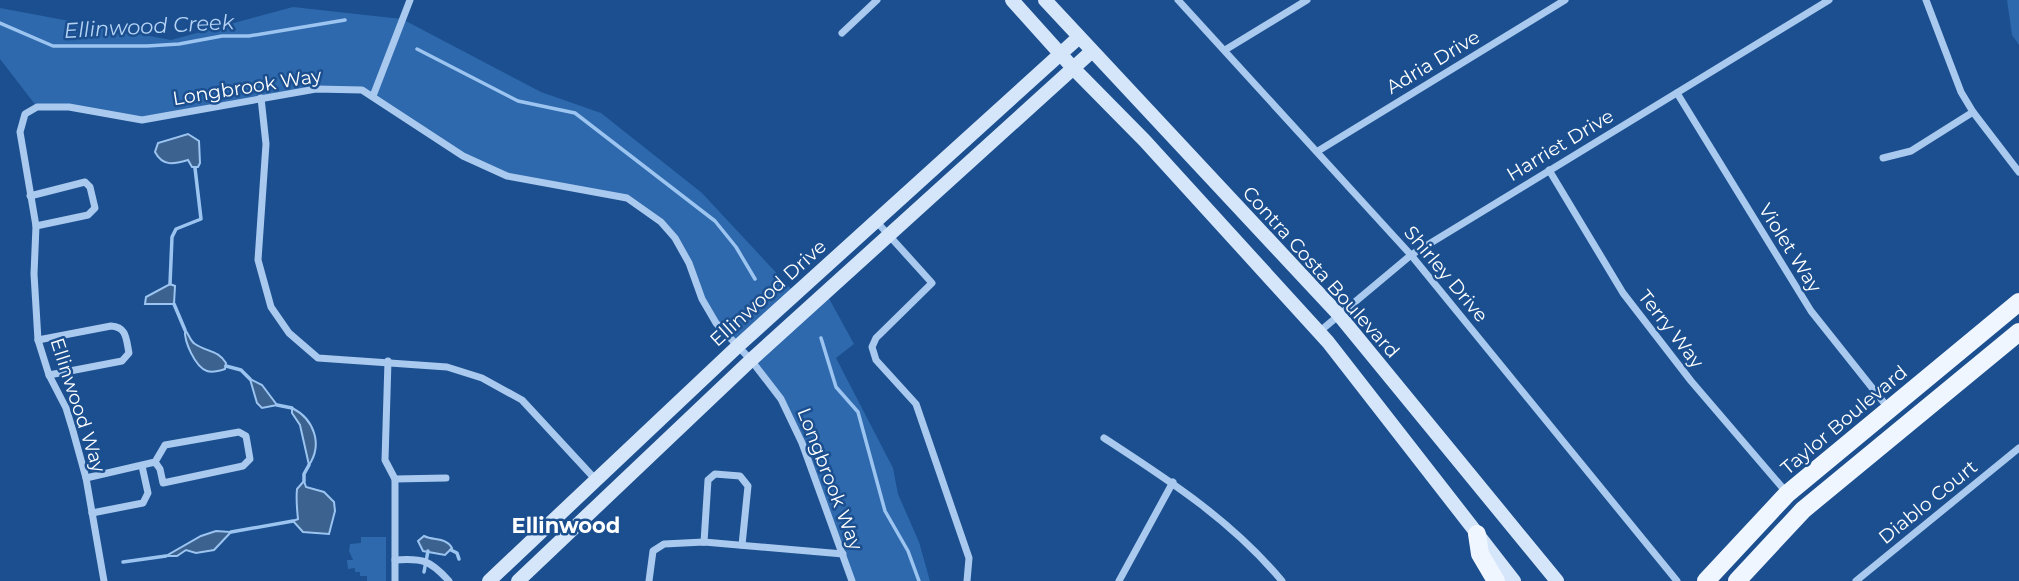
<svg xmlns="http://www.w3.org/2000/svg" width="2019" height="581" font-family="Montserrat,sans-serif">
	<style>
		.green { fill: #2e69ad }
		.water { fill: #3c6290; stroke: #9cc4f0; stroke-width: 2 }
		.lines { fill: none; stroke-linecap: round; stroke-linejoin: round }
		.stream { stroke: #9cc4f0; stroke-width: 3.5 }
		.street { stroke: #a9c9ee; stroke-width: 7 }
		.secondary { stroke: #d6e6fa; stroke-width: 14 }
		.primary { stroke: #f0f6ff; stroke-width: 18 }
		.labels { text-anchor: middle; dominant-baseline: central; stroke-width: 5; stroke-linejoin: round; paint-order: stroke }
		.street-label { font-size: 19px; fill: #fff; stroke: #1b4f8f }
		.water-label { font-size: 21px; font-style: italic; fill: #b5d3f5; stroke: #1b4f8f }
		.neighbourhood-label { font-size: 21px; font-weight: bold; fill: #fff; stroke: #1b4f8f }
	</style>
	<rect width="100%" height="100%" fill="#1b4f8f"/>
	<!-- green -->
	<g class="green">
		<polygon points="2007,0 2019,0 2019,45 2012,35"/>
		<polygon points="293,7 402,19 541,92 601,113 702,193 796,294 738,346 716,323 689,263 661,222 627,198 507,176 463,156 362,90 315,89 142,120 69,107 37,107 0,59 0,8 171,40"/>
		<polygon points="826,293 854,344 836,358 893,468 898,494 919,542 930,581 852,581 781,399 751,360"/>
		<polygon points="361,537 386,537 386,581 367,581 367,576 360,576 360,572 355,572 355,568 348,569 347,560 353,560 349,551 350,544 361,543"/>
	</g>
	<!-- water -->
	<g class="water">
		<path d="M188,134L199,141L200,163L198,167H192L188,160C174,164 163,167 155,152L158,143Z"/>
		<polygon points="170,284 175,286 174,304 145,304 146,297"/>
		<path d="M185,330C189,334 190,341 195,344C207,352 218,350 226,363L225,369C219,371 213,373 207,371C195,367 184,341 185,330Z"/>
		<polygon points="250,379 262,385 277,405 262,408 257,403"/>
		<path d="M292,408C314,419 323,444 309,465L300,425L292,413Z"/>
		<path d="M304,481L306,487L324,492L334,502L335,511L329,534L303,532L293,521L298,519C297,510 296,499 297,489Z"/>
		<polygon points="216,531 231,532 214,550 196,553 186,550 177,556 166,556 201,536"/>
		<path d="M424,536C434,541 446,537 452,548L445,555L423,551L418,541Z"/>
	</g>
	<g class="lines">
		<!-- stream -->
		<g class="stream">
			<polyline points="0,23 53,46 147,46 179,44 222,36 249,36 345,20"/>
			<polyline points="417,49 518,101 575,113 715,221 736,247 755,279"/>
			<polyline points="170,284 172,237 176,229 201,219 195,168"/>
			<polyline points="174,304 185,330"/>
			<polyline points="821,338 836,387 858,412 885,511 908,551 919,581"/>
			<polyline points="226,366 241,370 250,379"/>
			<polyline points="277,405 292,408"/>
			<polyline points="304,481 304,474 309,465"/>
			<polyline points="231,532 293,521"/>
			<polyline points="451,550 457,553 459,559"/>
			<polyline points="123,562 166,556"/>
			<polyline points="424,572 428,551"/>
		</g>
		<!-- street -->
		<g class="street">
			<polyline points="1178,0 1411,255 1677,581"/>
			<polyline points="1926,0 1961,92 1973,112 2019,172"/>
			<polyline points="842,33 877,0"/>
			<polyline points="1225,50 1307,0"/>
			<polyline points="1677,93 1811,311 1889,409"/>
			<polyline points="373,96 410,0"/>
			<polyline points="261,98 266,144 258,260 271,307 289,333 318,358 447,367 482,378 522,400 596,480"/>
			<polyline points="1318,151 1565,0"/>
			<polyline points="1883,158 1911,151 1973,112"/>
			<polyline points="1549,170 1623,293 1691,381 1787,493"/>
			<polyline points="30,196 85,182 90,187 95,208 88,215 36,226"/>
			<polyline points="876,221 932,283 876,338 872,347 876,360 916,404 969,558 967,581"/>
			<polyline points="1319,332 1411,255 1829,0"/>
			<path d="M38,340L111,326C127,327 126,339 129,353L122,361L49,375"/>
			<polyline points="388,361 385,460 395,479 395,581"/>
			<path d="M1104,438C1170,481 1231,520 1282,581"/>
			<polyline points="86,478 155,462 165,445 239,432 246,436 250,459 243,466 163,483 160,469 155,462"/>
			<polyline points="395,479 446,478"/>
			<polyline points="92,513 143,503 148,493 142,466"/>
			<polyline points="704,542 708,480 715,474 740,476 748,486 742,545"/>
			<path d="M395,560C423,558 430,560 449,581"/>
			<polyline points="104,581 86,478 73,431 66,408 49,375 38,340 34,274 36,226 20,132 25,114 37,107 69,107 142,120 316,89 362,90 463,156 507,176 627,198 661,222 675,238 689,263 702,299 716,323 751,360 781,399 802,443 852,581"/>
			<polyline points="649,581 653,551 664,544 704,542 843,554"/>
			<polyline points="1119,581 1173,482"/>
			<polyline points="1856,581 2019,448"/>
		</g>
		<!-- secondary -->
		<g class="secondary">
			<polyline points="1012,0 1074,69 1145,141 1328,342 1514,581"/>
			<polyline points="1045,0 1339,315 1557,581"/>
			<polyline points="489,581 738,346 1078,38"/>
			<polyline points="518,581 751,360 1091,52"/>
		</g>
		<!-- primary -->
		<g class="primary">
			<polyline points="1477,534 1480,554 1496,581"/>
			<polyline points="1706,581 1787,494 2019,302"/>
			<polyline points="1737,581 1803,510 2019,332"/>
		</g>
	</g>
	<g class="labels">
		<!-- street labels -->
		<g class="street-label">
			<text transform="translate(1433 62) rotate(-31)">Adria Drive</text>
			<text transform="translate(247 87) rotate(-9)">Longbrook Way</text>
			<text transform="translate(1560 145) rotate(-31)">Harriet Drive</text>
			<text transform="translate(1790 248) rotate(58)">Violet Way</text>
			<text transform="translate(1321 272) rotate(48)">Contra Costa Boulevard</text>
			<text transform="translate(1446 274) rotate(50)">Shirley Drive</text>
			<text transform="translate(768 293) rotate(-42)">Ellinwood Drive</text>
			<text transform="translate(1671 329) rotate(52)">Terry Way</text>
			<text transform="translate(78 405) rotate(72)">Ellinwood Way</text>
			<text transform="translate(1844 420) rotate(-40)">Taylor Boulevard</text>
			<text transform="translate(830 479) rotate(69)">Longbrook Way</text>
			<text transform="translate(1928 502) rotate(-39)">Diablo Court</text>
		</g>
		<!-- water labels -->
		<g class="water-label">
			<text transform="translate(149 26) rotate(-3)">Ellinwood Creek</text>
		</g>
		<!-- neighbourhood labels -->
		<g class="neighbourhood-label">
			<text x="566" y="525">Ellinwood</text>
		</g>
	</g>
</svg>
